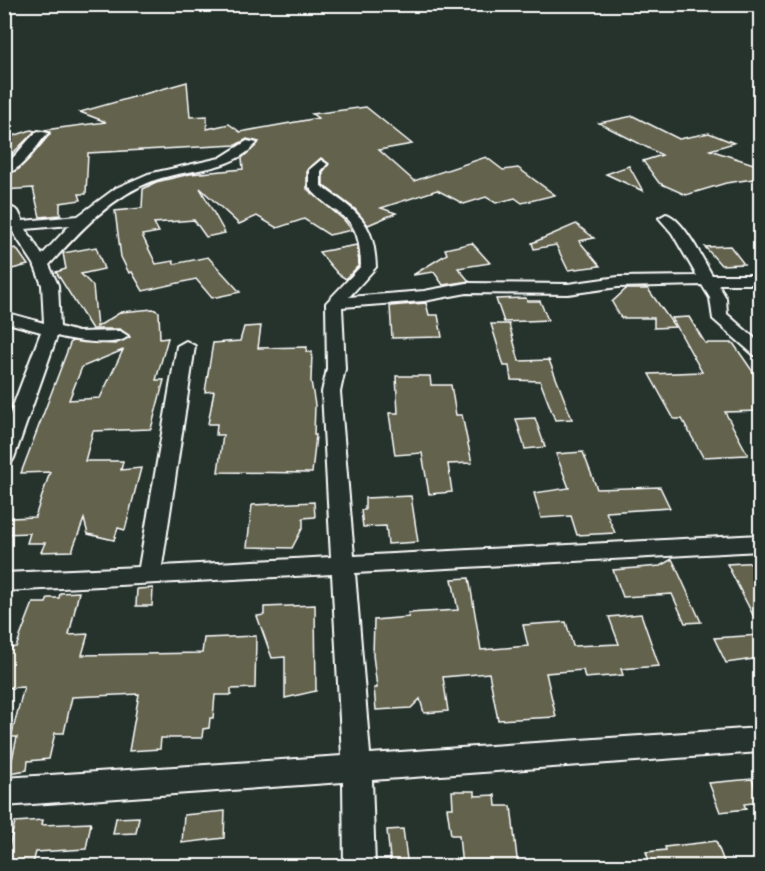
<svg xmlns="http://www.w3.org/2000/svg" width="765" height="871" font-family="Sriracha,sans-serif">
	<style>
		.building { fill: #62624d; stroke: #fff; stroke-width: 1.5; fill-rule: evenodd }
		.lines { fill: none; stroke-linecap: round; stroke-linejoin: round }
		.minor-casing { stroke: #fff; stroke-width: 4 }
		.minor { fill: #26332d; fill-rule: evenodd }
	</style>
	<rect width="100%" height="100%" fill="#26332d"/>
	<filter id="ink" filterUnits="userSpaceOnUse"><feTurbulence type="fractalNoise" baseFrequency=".0167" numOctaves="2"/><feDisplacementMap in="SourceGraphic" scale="12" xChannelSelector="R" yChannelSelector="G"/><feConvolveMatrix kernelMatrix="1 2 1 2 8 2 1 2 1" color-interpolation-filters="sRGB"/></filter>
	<g filter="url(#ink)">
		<!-- building -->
		<g class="building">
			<polygon points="187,82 190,117 207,116 207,129 229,124 240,132 318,118 312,114 366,107 412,144 379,150 414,181 486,157 503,170 518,168 555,195 522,203 515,198 496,203 486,197 464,204 437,190 381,208 396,213 368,225 355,209 323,185 323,172 329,164 321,158 307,170 307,189 344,220 352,230 329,235 304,219 277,228 257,216 239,224 200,188 225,233 206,237 194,220 154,223 159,232 142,235 156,264 173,261 174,264 208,257 240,292 212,298 196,279 143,291 132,272 129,273 121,257 115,211 142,208 143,189 156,182 190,174 243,169 242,158 259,142 247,139 236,145 88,153 86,194 79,194 81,200 60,203 60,215 40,217 33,188 4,190 4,177 19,169 30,158 50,134 50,132 44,130 106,122 80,112"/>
			<polygon points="633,116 679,139 709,133 734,143 710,150 760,166 760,178 726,183 686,195 659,183 643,161 662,155 599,123"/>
			<polygon points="31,130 35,131 4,162 4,139"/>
			<polygon points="629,166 643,191 606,174"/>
			<polygon points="576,224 594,238 579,241 600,266 568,270 556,245 534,249 532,243"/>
			<polygon points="472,243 490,263 458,268 469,281 443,285 434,272 413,275 447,254 445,249"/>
			<polygon points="357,245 359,265 346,279 338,274 319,252"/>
			<polygon points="730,246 744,264 721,265 705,247"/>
			<path d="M96,247L104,269L81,274L93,286L97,327L121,312L153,309L159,312L160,339L168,338L156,380H164L151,429L93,431L85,461H123L121,470L141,468L125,530L118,528L114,540L88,534L84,519L72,551L41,552L45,543H27L30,533L4,534V532L10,518L35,517L50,472L21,473L71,341L115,344L130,337L120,329H92L56,272L66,269L63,253ZM123,350L100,398L69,400L82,367Z"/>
			<polygon points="16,248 28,265 4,271 4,250"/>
			<polygon points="626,289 648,289 675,327 654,328 654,318 621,318 612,302"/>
			<polygon points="526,298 527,301 540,301 548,320 504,322 496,299"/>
			<polygon points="426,303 429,315 438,315 442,337 392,338 390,306"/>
			<polygon points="689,317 705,343 733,343 760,382 760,411 725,412 748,455 703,457 682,419 674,419 649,374 702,372 672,318"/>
			<polygon points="491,324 509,324 519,361 549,360 572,419 555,420 540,381 511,380 509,366 504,366"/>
			<polygon points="261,326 258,348 307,347 306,352 312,352 311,381 315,405 314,435 316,435 312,473 218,472 223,435 216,435 217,424 208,424 214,391 205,392 213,343 240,341 244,327"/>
			<polygon points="396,376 430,376 431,385 451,385 456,415 462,415 472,463 448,464 452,492 429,494 422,453 395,455 389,413 398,413"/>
			<polygon points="535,418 545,447 525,449 516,419"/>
			<polygon points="583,452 597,489 660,487 670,508 606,512 615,533 577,535 571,516 541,518 534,493 569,488 556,454"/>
			<polygon points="411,496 418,542 388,544 386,526 363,527 361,510 365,510 365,498"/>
			<polygon points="314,502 315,517 303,518 303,527 292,548 247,547 252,505"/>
			<polygon points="672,559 675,565 701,622 685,623 672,594 623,597 613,570 660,566"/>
			<polygon points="760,562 760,629 727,564"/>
			<polygon points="469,578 481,650 528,646 523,625 566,622 573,646 619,644 609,617 641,614 659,666 621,669 623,675 585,678 583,670 546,673 556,717 498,720 489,673 443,677 448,711 424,713 420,699 411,708 376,710 374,688 377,688 373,655 374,620 409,617 408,613 458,610 452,579"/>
			<polygon points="153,588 152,606 136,606 137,589"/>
			<polygon points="79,592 69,635 88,634 82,655 202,653 204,638 256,636 255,688 231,689 231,695 215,695 213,718 210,718 209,728 203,729 202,738 161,738 160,749 129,751 139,694 72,697 64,733 55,733 49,759 28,761 27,770 9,773 17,737 11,737 24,687 4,688 4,648 16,647 33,603 46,603 48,598 59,598 60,593"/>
			<polygon points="315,605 316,691 285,698 285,657 272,658 257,616 264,615 264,607"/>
			<polygon points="760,635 760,658 726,663 714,638"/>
			<polygon points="752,779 760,802 744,804 746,809 720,812 709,783"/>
			<polygon points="452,791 475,791 475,796 495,795 496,806 511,806 518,867 462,867 459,835 451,835 447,808 453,808"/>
			<polygon points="225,811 224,838 182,843 184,815"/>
			<polygon points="139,817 136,833 113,834 116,818"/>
			<polygon points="43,820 42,825 91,823 86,849 36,852 32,867 4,867 15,822"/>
			<polygon points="403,829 408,867 391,867 387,830"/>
			<polygon points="716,841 726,867 651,867 646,852 666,850 665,847"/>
		</g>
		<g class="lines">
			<!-- minor casing -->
			<g class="minor-casing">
				<g id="minor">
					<path d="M38,131L48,133C34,148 25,168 4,175V165C20,154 24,142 38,131Z"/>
					<path d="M247,141L257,143C231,172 190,168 155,180C111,196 80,231 49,265L58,285L60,327L78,332L120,331L128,336C118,348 71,340 57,336L14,458L11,463L4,464V430L41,332L4,322V312L44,323L42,285L34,264L13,232L4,233V225L10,224L4,214V203L18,211L23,221L78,216L116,188L148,174L220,158ZM70,225L42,255L26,229Z"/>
					<path d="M321,160L327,164L321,171V186C357,213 374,219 376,267L349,297L424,291L467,283L568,284L618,277L697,276L672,233L659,218L666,214C683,218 703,260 712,275H760V284H718L726,298L727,314L760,343V356L754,355L713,319L710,298L702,285L618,287L568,294L467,293L424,301L342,307L345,369L340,392L354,556L760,535V551L355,573L370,754L760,728V752L372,780L375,866H344L343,782L4,806V778L342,756L332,574L4,591V573L139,567L177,346L186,341L195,346L162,566L331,557L322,392L327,369L326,303L361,266C360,208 338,222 309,187V170Z"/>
				</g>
			</g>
			<!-- minor -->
			<use href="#minor" class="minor"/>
		</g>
	</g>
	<!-- margin -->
	<rect width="765" height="871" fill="none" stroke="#26332d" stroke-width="24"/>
	<rect x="12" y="12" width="741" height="847" fill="none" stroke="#fff" stroke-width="2" filter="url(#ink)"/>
</svg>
